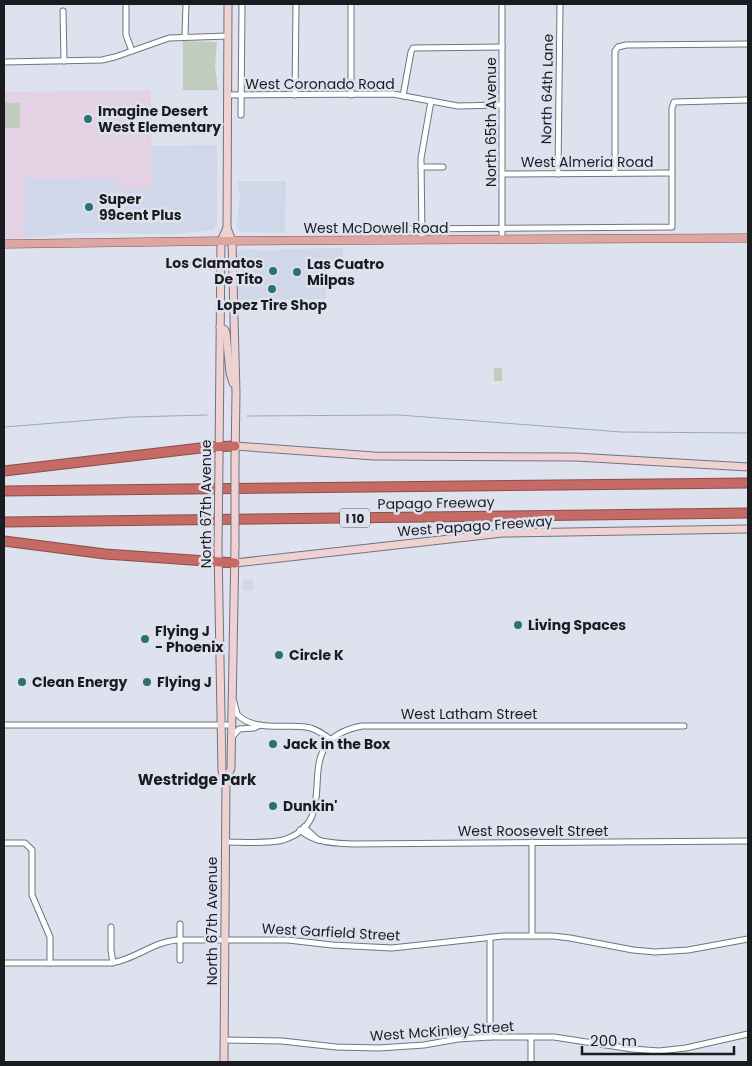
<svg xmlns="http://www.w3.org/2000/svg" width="752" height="1066" font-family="Poppins,sans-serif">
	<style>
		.built { fill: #cfd7e9 }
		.education { fill: #e3d2e4 }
		.green { fill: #c1cdbc }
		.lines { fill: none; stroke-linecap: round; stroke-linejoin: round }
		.stream { stroke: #8db0b8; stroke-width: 1 }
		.minor-casing { stroke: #70747f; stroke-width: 7 }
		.secondary-casing { stroke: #70747f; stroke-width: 9 }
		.primary-casing { stroke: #894f4d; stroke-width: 9 }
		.motorway-casing { stroke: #894f4d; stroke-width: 11 }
		.minor { stroke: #fff; stroke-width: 5 }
		.secondary { stroke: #eed2d1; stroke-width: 7 }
		.primary { stroke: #dca6a3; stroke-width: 8 }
		.motorway { stroke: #c56a65; stroke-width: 9 }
		.secondary-bridge-casing { stroke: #70747f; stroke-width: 9; stroke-linecap: butt }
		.secondary-bridge { stroke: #eed2d1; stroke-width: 7 }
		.poi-dot { fill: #2b736b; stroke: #dee2ee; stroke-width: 2 }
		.labels { text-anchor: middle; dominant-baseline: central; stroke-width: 5; stroke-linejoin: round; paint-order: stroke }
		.shield { fill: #dee2ee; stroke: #55575e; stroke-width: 1 }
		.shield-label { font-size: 12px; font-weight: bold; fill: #1a1c20 }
		.street-label { font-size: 14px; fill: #1a1c20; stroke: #dee2ee }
		.poi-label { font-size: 14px; font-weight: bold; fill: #1a1c20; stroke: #dee2ee; text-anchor: start }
		.neighbourhood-label { font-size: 15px; font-weight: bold; fill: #1a1c20; stroke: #dee2ee }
	</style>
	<rect width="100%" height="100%" fill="#dee2ee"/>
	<!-- built -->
	<g class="built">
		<polygon points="217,145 217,224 213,230 177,234 68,233 51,236 25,238 25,179 114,178 115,189 151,188 152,146"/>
		<polygon points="237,181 286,181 285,233 240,232 237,226 240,195"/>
		<polygon points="343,248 343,268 325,269 326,299 238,300 237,255 240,250 247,249 266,251 288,249"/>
		<polygon points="243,579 253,580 253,591 243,591"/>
	</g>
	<!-- education -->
	<polygon class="education" points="151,90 152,188 115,189 114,178 25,179 25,238 4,238 4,92"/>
	<!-- green -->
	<g class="green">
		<polygon points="183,41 217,42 215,66 218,90 183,90"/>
		<rect x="5" y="103" width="15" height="25"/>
		<rect x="494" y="368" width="8" height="13"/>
	</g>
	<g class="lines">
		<!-- stream -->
		<g class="stream">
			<polyline points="247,416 399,415 621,432 748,433"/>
			<polyline points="4,427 131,417 207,415"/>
		</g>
		<!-- minor casing -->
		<g class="minor-casing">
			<g id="minor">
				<polyline points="126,4 126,35 132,51"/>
				<polyline points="502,4 502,240"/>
				<polyline points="63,11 64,61"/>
				<polyline points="185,36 186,4"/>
				<polyline points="4,62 102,60 115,57 169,38 228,36"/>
				<polyline points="228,95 393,94 458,106 502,105"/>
				<polyline points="295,95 296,4"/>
				<polyline points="351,95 351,4"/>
				<polyline points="403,96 411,52 413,48 502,47"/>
				<polyline points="241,115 242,4"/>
				<polyline points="421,167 443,167"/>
				<polyline points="615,173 615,51 618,47 626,45 748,44"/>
				<polyline points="502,174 672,173"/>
				<polyline points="558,174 560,4"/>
				<polyline points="397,229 672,227 672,108 674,102 748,100"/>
				<polyline points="422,240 421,158 431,101"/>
				<path d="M234,702L237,714C253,732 285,724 306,727C315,728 323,734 330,739"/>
				<polyline points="4,725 232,725"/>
				<polyline points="232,737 239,729 254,728 260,725"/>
				<polyline points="304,827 318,840"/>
				<path d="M300,830C315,843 333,843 352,844L748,841"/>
				<path d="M226,842C242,842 268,844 283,840C350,819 281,741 362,726H684"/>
				<polyline points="532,842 532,936"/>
				<polyline points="4,843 25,843 32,850 32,895 50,937 50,963"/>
				<polyline points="111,927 111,950 113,963"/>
				<polyline points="180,960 180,924"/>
				<path d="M4,963H111C135,960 155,940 180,940H288L332,945L392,948L503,936H553L570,938L633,950L655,952L688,950L748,939"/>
				<polyline points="490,1037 490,937"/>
				<polyline points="224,1040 282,1041 336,1047 379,1048 424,1045 458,1039 490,1037 554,1037 632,1049 659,1051 686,1048 748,1034"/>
				<polyline points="531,1062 531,1037"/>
			</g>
		</g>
		<!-- secondary casing -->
		<g class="secondary-casing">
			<g id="secondary">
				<polyline points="228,4 227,228 232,241 236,393 235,461"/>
				<polyline points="220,327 225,330 226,333 230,373 233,383"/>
				<polyline points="235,446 374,456 576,457 748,467"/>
				<polyline points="219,461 221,241 227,228"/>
				<polyline points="218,547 222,771 226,780 224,1062"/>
				<polyline points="235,563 503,533 748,529"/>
				<polyline points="226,780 231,768 235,545"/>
			</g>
		</g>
		<!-- primary casing -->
		<g class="primary-casing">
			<polyline id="primary" points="4,244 221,241 748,238"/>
		</g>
		<!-- motorway casing -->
		<g class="motorway-casing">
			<g id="motorway">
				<polyline points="4,471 209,447 235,446"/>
				<polyline points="4,491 748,483"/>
				<polyline points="4,522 748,513"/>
				<polyline points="4,541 105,554 235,563"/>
			</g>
		</g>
		<!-- minor -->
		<use href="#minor" class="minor"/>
		<!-- secondary -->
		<use href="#secondary" class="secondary"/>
		<!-- primary -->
		<use href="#primary" class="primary"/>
		<!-- motorway -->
		<use href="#motorway" class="motorway"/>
		<!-- secondary-bridge casing -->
		<g class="secondary-bridge-casing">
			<g id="secondary-bridge">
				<polyline points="235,461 235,545"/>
				<polyline points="218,547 219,461"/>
			</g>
		</g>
		<!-- secondary-bridge -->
		<use href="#secondary-bridge" class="secondary-bridge"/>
	</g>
	<!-- markers -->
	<g class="poi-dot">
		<circle cx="88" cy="119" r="5"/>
		<circle cx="89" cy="207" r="5"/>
		<circle cx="273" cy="271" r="5"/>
		<circle cx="297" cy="272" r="5"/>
		<circle cx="272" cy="289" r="5"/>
		<circle cx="518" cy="625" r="5"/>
		<circle cx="145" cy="639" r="5"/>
		<circle cx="279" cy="655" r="5"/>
		<circle cx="22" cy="682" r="5"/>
		<circle cx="147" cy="682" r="5"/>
		<circle cx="273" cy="744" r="5"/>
		<circle cx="273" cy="806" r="5"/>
	</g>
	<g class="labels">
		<!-- shield labels -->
		<rect class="shield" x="340" y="508.5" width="30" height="19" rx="4"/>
		<g class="shield-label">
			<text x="355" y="518">I 10</text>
		</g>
		<!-- street labels -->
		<g class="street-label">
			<text x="320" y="84">West Coronado Road</text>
			<text transform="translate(547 89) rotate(-89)">North 64th Lane</text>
			<text transform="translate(491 122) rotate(-90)">North 65th Avenue</text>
			<text x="587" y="162">West Almeria Road</text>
			<text x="376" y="228">West McDowell Road</text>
			<text transform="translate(436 503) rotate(-1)">Papago Freeway</text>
			<text transform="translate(206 504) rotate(-90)">North 67th Avenue</text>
			<text transform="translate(475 526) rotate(-4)">West Papago Freeway</text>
			<text x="469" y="714">West Latham Street</text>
			<text x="533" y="831">West Roosevelt Street</text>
			<text transform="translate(212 921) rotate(-90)">North 67th Avenue</text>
			<text transform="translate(331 932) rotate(3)">West Garfield Street</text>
			<text transform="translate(442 1031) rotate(-4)">West McKinley Street</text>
		</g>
		<!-- poi labels -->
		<g class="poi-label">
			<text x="98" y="111">Imagine Desert<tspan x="98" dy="16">West Elementary</tspan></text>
			<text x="99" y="199">Super<tspan x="99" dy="16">99cent Plus</tspan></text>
			<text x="263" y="263" text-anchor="end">Los Clamatos<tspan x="263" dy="16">De Tito</tspan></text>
			<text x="307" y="264">Las Cuatro<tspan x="307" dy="16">Milpas</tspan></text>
			<text x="272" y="305" text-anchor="middle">Lopez Tire Shop</text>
			<text x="528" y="625">Living Spaces</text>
			<text x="155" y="631">Flying J<tspan x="155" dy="16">- Phoenix</tspan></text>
			<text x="289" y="655">Circle K</text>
			<text x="32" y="682">Clean Energy</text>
			<text x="157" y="682">Flying J</text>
			<text x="283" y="744">Jack in the Box</text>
			<text x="283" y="806">Dunkin'</text>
		</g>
		<!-- neighbourhood labels -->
		<g class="neighbourhood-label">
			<text x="197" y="779">Westridge Park</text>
		</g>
	</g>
	<!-- border -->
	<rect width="752" height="1066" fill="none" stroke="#1a1c20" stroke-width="10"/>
	<!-- scale -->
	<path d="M582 1046v8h152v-8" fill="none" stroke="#1a1c20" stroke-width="2.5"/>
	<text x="590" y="1046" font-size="15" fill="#1a1c20" stroke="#dee2ee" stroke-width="4" paint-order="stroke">200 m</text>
</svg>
